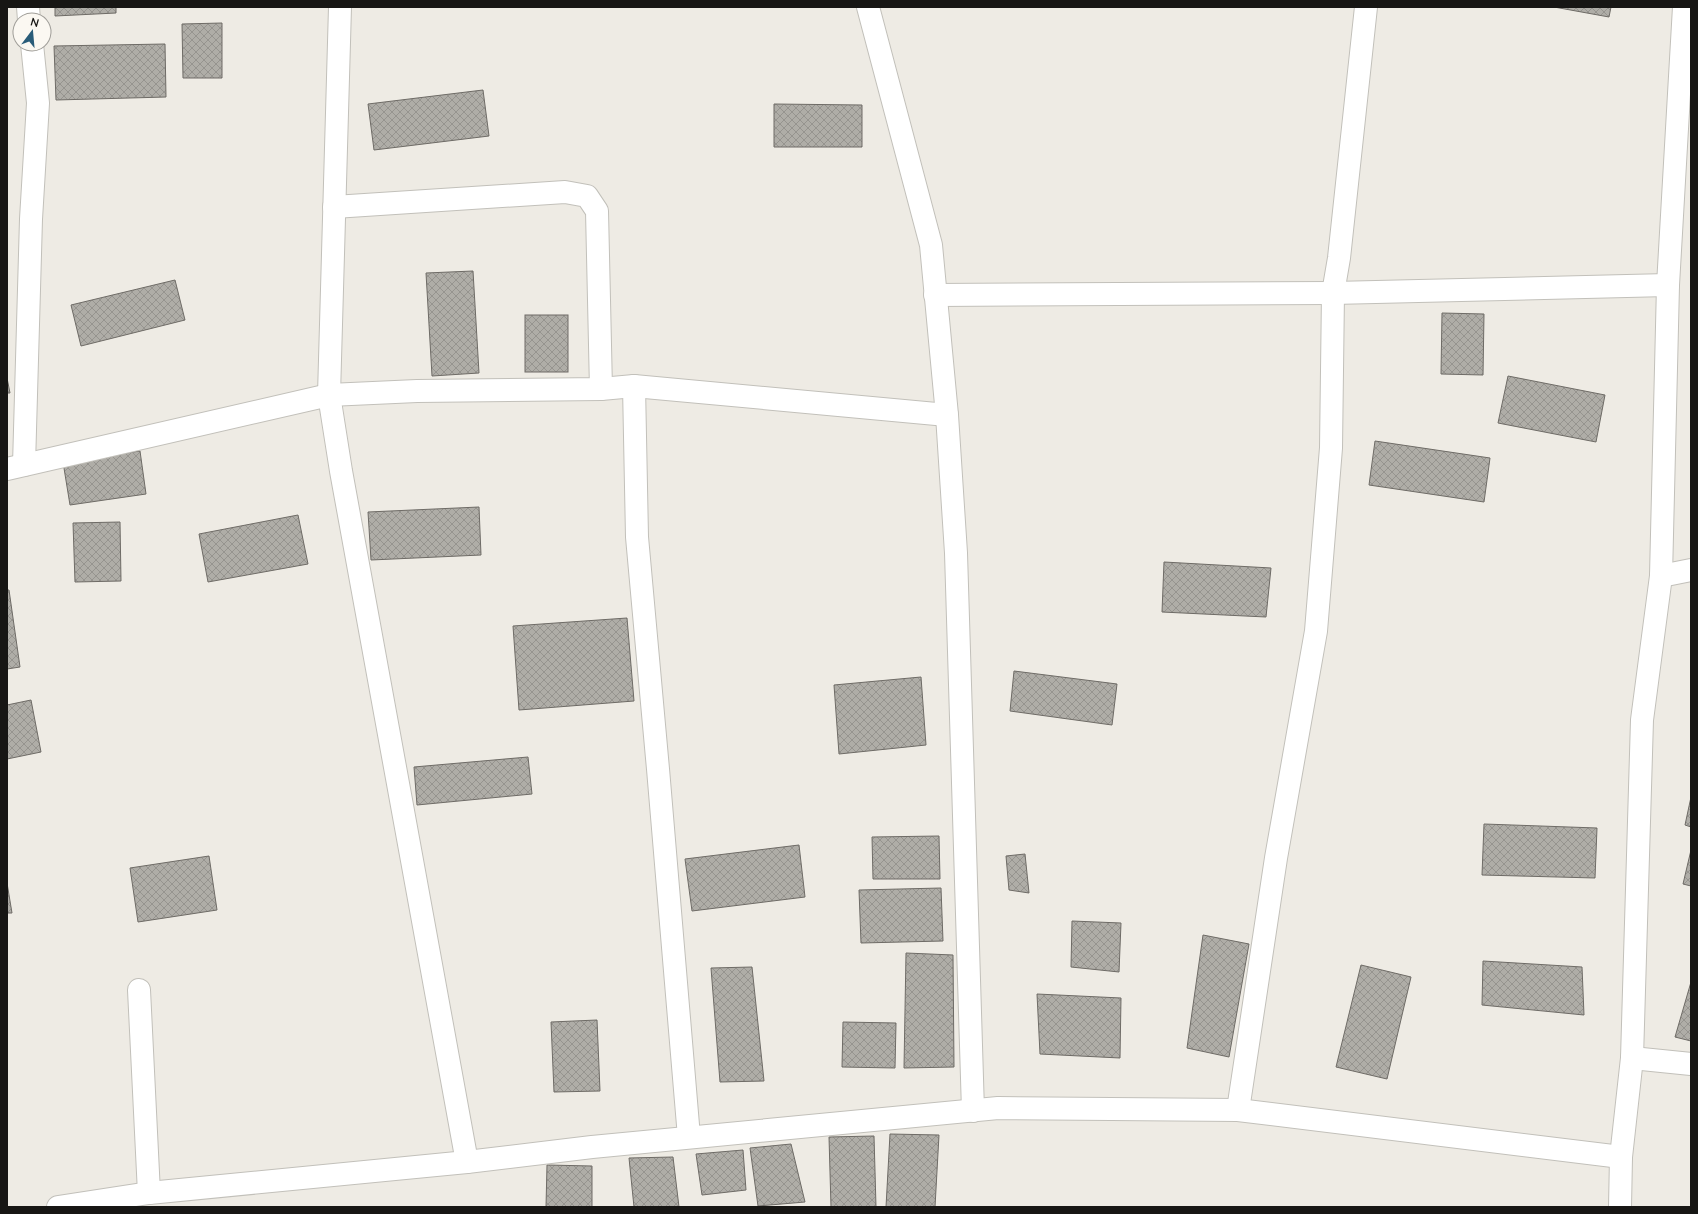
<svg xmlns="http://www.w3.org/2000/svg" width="1698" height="1214" font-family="'Nunito Sans',sans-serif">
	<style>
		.building { fill: url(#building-cross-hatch); stroke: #6e6b66 }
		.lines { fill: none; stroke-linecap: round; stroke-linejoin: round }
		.street-casing { stroke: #c2c0ba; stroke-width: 24 }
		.street { stroke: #fff; stroke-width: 22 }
	</style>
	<defs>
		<pattern id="building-cross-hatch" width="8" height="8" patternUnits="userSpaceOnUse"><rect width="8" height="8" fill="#afada7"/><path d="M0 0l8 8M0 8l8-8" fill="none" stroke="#96948f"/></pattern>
	</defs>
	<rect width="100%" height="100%" fill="#eeebe4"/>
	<!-- building -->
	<g class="building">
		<polygon points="55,7 116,7 116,13 55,16"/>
		<polygon points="1554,7 1611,7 1609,17"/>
		<polygon points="222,23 222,78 183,78 182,24"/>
		<polygon points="165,44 166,97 56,100 54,46"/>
		<polygon points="483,90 489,136 374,150 368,104"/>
		<polygon points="774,104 862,105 862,147 774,147"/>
		<polygon points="473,271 479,373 432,376 426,273"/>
		<polygon points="175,280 185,320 81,346 71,305"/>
		<polygon points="1442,313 1484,314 1483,375 1441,374"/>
		<rect x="525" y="315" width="43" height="57"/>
		<polygon points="1508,376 1605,395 1596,442 1498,423"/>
		<polygon points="7,378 10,393 7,393"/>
		<polygon points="1375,441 1490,458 1484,502 1369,485"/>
		<polygon points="140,451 146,494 70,505 63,462"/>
		<polygon points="479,507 481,555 371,560 368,512"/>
		<polygon points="298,515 308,564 208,582 199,534"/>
		<polygon points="120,522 121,581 75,582 73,523"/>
		<polygon points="1164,562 1271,568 1266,617 1162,612"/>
		<polygon points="7,590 9,590 20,667 7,669"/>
		<polygon points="627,618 634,701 519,710 513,626"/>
		<polygon points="1014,671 1117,684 1112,725 1010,711"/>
		<polygon points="921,677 926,745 839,754 834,685"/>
		<polygon points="31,700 41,752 7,759 7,705"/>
		<polygon points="528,757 532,794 417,805 414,767"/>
		<polygon points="1691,797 1691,827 1685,825"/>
		<polygon points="1484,824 1597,828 1595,878 1482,875"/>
		<polygon points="939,836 940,879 873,879 872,837"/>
		<polygon points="799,845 805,897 692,911 685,859"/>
		<polygon points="1691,850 1691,886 1683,884"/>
		<polygon points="1025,854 1029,893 1009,890 1006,856"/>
		<polygon points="209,856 217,910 138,922 130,868"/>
		<polygon points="7,883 12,913 7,913"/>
		<polygon points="941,888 943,941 861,943 859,890"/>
		<polygon points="1072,921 1121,923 1119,972 1071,967"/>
		<polygon points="1203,935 1249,944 1229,1057 1187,1048"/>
		<polygon points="906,953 953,955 954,1067 904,1068"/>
		<polygon points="1483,961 1582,967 1584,1015 1482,1005"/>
		<polygon points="1361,965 1411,977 1387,1079 1336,1067"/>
		<polygon points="752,967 764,1081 720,1082 711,968"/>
		<polygon points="1691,982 1691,1041 1675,1037"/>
		<polygon points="1037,994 1121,998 1120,1058 1040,1054"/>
		<polygon points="597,1020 600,1091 554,1092 551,1022"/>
		<polygon points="843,1022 896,1023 895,1068 842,1067"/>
		<polygon points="890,1134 939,1135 935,1207 886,1207"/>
		<polygon points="874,1136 876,1207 831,1207 829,1137"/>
		<polygon points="791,1144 805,1202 758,1206 750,1148"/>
		<polygon points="743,1150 746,1190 702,1195 696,1154"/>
		<polygon points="673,1157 679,1207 634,1207 629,1158"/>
		<polygon points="547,1165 592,1166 592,1207 546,1207"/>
	</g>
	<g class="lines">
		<!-- street casing -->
		<g class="street-casing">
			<g id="street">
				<polyline points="28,7 29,20"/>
				<polyline points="340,7 329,395 341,471 467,1162"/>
				<polyline points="868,7 931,245 947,415 956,553 973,1111"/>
				<polyline points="334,207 565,192 587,196 597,211 601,389"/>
				<polyline points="935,295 1333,293 1668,285"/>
				<polyline points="634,386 637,537 658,769 689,1137"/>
				<polyline points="24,465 31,219 38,103 32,44"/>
				<polyline points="7,469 329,395 417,391 601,389 634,386 947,415"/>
				<polyline points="1661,576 1691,570"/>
				<polyline points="139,990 149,1193"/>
				<polyline points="1632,1058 1691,1064"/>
				<polyline points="1238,1110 1276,858 1316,631 1331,448 1333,293 1339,258 1366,7"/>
				<polyline points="58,1207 149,1193 467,1162 592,1147 998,1108 1238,1110 1621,1157"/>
				<polyline points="1620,1207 1621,1157 1632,1058 1642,720 1661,576 1668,285 1684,7"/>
			</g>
		</g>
		<!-- street -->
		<use href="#street" class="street"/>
	</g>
	<!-- border -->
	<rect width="1698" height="1214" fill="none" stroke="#171614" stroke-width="16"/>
	<!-- north arrow -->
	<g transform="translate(32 32) rotate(16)"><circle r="19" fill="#fbf8f2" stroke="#a09e99"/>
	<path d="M0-3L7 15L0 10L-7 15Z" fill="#295c79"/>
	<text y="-6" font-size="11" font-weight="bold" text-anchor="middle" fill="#171614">N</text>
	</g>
</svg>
